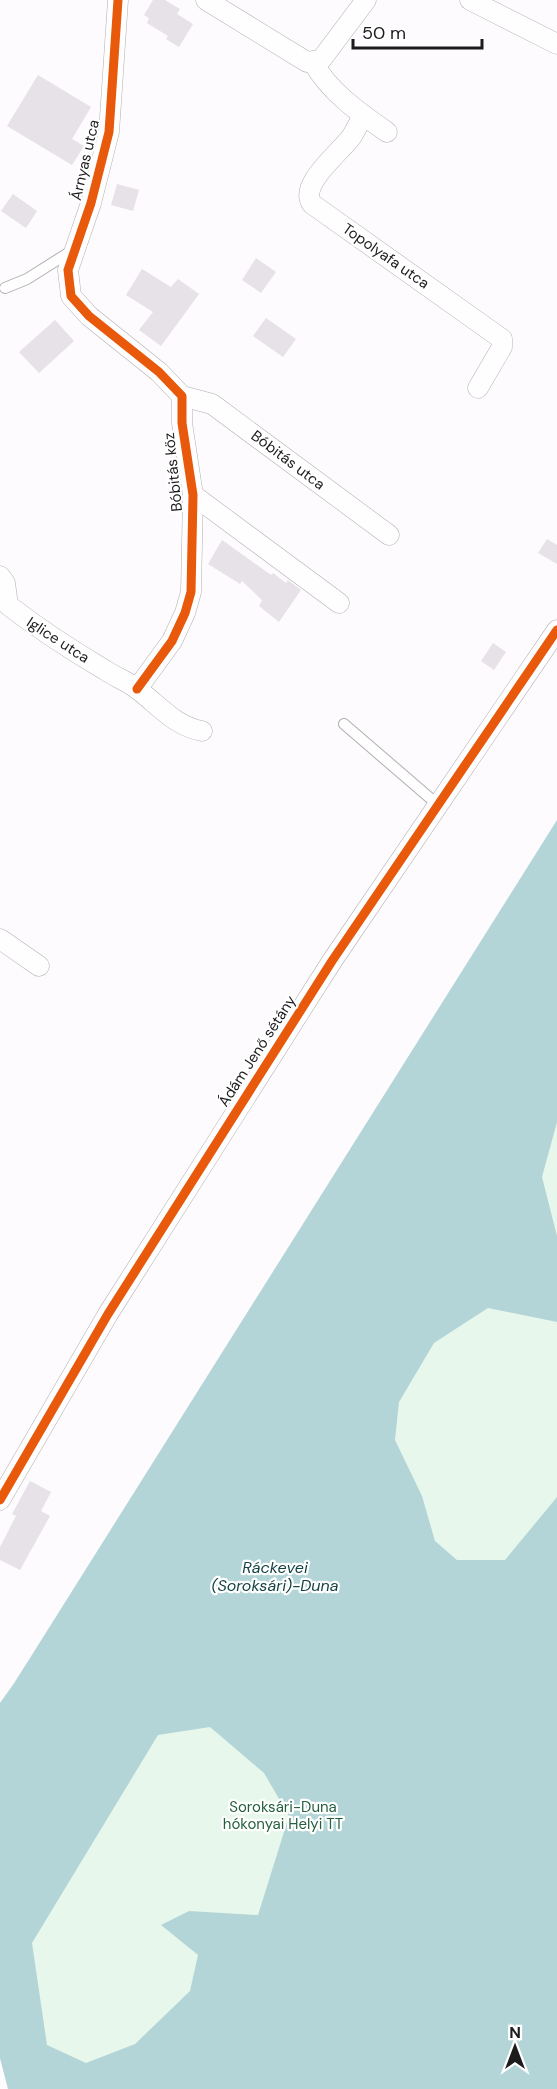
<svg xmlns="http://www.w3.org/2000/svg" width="557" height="2089" font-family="'DM Sans',sans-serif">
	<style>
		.park { fill: #e7f7ec }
		.water { fill: #b4d5d7; fill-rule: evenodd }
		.building { fill: #e7e1e8 }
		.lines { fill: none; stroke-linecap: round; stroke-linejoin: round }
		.lane-casing { stroke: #b1afb1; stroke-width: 12 }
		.street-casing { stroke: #b1afb1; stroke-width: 21 }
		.lane { stroke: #fffeff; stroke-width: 10 }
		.street { stroke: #fffeff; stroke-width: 20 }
		.cycleway-casing { stroke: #fff; stroke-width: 13 }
		.cycleway { stroke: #e8590c; stroke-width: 9 }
		.labels { text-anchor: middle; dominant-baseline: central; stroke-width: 4.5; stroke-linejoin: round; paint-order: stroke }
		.street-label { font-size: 15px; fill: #1d1c1d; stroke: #fff }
		.park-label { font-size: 15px; fill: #245f3f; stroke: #fff }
		.water-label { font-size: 16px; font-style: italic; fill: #154345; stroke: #fff }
	</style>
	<rect width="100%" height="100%" fill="#fdfbfd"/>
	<!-- park -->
	<polygon class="park" points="557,885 557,2089 8,2089 0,2058 0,1703"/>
	<!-- water -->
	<path class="water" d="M557,820V1122L542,1177L557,1236V1322L488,1308L434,1343L399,1402L395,1440L422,1496L435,1541L457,1560H505L557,1497V2089H8L0,2058V1703L13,1685ZM210,1727L264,1773L289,1816L258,1915L189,1911L161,1925L198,1955L190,1991L135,2044L86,2063L47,2045L32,1943L158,1735Z"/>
	<!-- building -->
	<g class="building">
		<polygon points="153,0 165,0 180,9 177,14 193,24 179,47 166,39 168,36 147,23 149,18 144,15"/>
		<polygon points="38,75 91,107 72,139 84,146 72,165 7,126"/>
		<polygon points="117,184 139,190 133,211 111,205"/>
		<polygon points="13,194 37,211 26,228 1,211"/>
		<polygon points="256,258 276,272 261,293 242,280"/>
		<polygon points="142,269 171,287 178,279 199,294 161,346 139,330 153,312 126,295"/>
		<polygon points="266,318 296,339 283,357 253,336"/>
		<polygon points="55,320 74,341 39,373 19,352"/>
		<polygon points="547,539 557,545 557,564 538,553"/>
		<polygon points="222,540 271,575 273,573 286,583 288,580 301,590 279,622 259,606 262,600 242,581 240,584 208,564"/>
		<polygon points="493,643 506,652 494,670 481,661"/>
		<polygon points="30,1481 51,1492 41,1511 50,1516 20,1570 0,1560 0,1547 16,1516 12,1514"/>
	</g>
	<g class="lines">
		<!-- lane casing -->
		<g class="lane-casing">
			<g id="lane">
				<polyline points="5,288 27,279 73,250"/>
				<polyline points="344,724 438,805"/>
			</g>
		</g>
		<!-- street casing -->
		<g class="street-casing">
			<g id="street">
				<polyline points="118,0 109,132 91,203 68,270 71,296 89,316 159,372 182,396 182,423 193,495 191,592 185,613 172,641 137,689"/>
				<polyline points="206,0 307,62 321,60 366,0"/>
				<polyline points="470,0 557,44"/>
				<path d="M313,62C328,91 361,114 387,132"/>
				<path d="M363,115C360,122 356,129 352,136C341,152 298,184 312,204L502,339V347L478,388"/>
				<polyline points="182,396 212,404 389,535"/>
				<polyline points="193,495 339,603"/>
				<path d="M0,576L5,583L8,605C39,629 71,650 105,670C115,677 127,681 137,689C159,705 174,726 202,731"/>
				<polyline points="0,939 39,966"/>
				<polyline points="0,1500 108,1314 332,961 557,630"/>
			</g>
		</g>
		<!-- lane -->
		<use href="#lane" class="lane"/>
		<!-- street -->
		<use href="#street" class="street"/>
		<!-- cycleway casing -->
		<g class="cycleway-casing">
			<g id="cycleway">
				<polyline points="118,0 109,132 91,203 68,270 71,296 89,316 159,372 182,396 182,423 193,495 191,592 185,613 172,641 137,689"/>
				<polyline points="0,1500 108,1314 332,961 557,630"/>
			</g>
		</g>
		<!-- cycleway -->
		<use href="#cycleway" class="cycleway"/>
	</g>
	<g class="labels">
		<!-- street labels -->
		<g class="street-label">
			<text transform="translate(85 160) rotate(-77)">Árnyas utca</text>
			<text transform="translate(386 256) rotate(35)">Topolyafa utca</text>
			<text transform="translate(288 460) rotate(37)">Bóbitás utca</text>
			<text transform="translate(173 472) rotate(-96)">Bóbitás köz</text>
			<text transform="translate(58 640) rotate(33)">Iglice utca</text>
			<text transform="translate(257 1051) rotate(-57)">Ádám Jenő sétány</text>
		</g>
		<!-- park labels -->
		<g class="park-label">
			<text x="283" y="1807">Soroksári-Duna<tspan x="283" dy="17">hókonyai Helyi TT</tspan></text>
		</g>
		<!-- water labels -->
		<g class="water-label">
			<text x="275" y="1567">Ráckevei<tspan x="275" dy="18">(Soroksári)-Duna</tspan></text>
		</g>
	</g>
	<!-- north arrow -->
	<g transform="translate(515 2047)" stroke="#ffffff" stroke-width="4.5" paint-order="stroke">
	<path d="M0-4.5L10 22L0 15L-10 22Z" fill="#1d1c1d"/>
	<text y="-9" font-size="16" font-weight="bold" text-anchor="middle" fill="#1d1c1d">N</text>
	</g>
	<!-- scale -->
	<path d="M353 39v9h129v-9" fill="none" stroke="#1d1c1d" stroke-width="3"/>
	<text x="362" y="39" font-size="18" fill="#1d1c1d" stroke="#ffffff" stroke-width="4.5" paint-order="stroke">50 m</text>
</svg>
